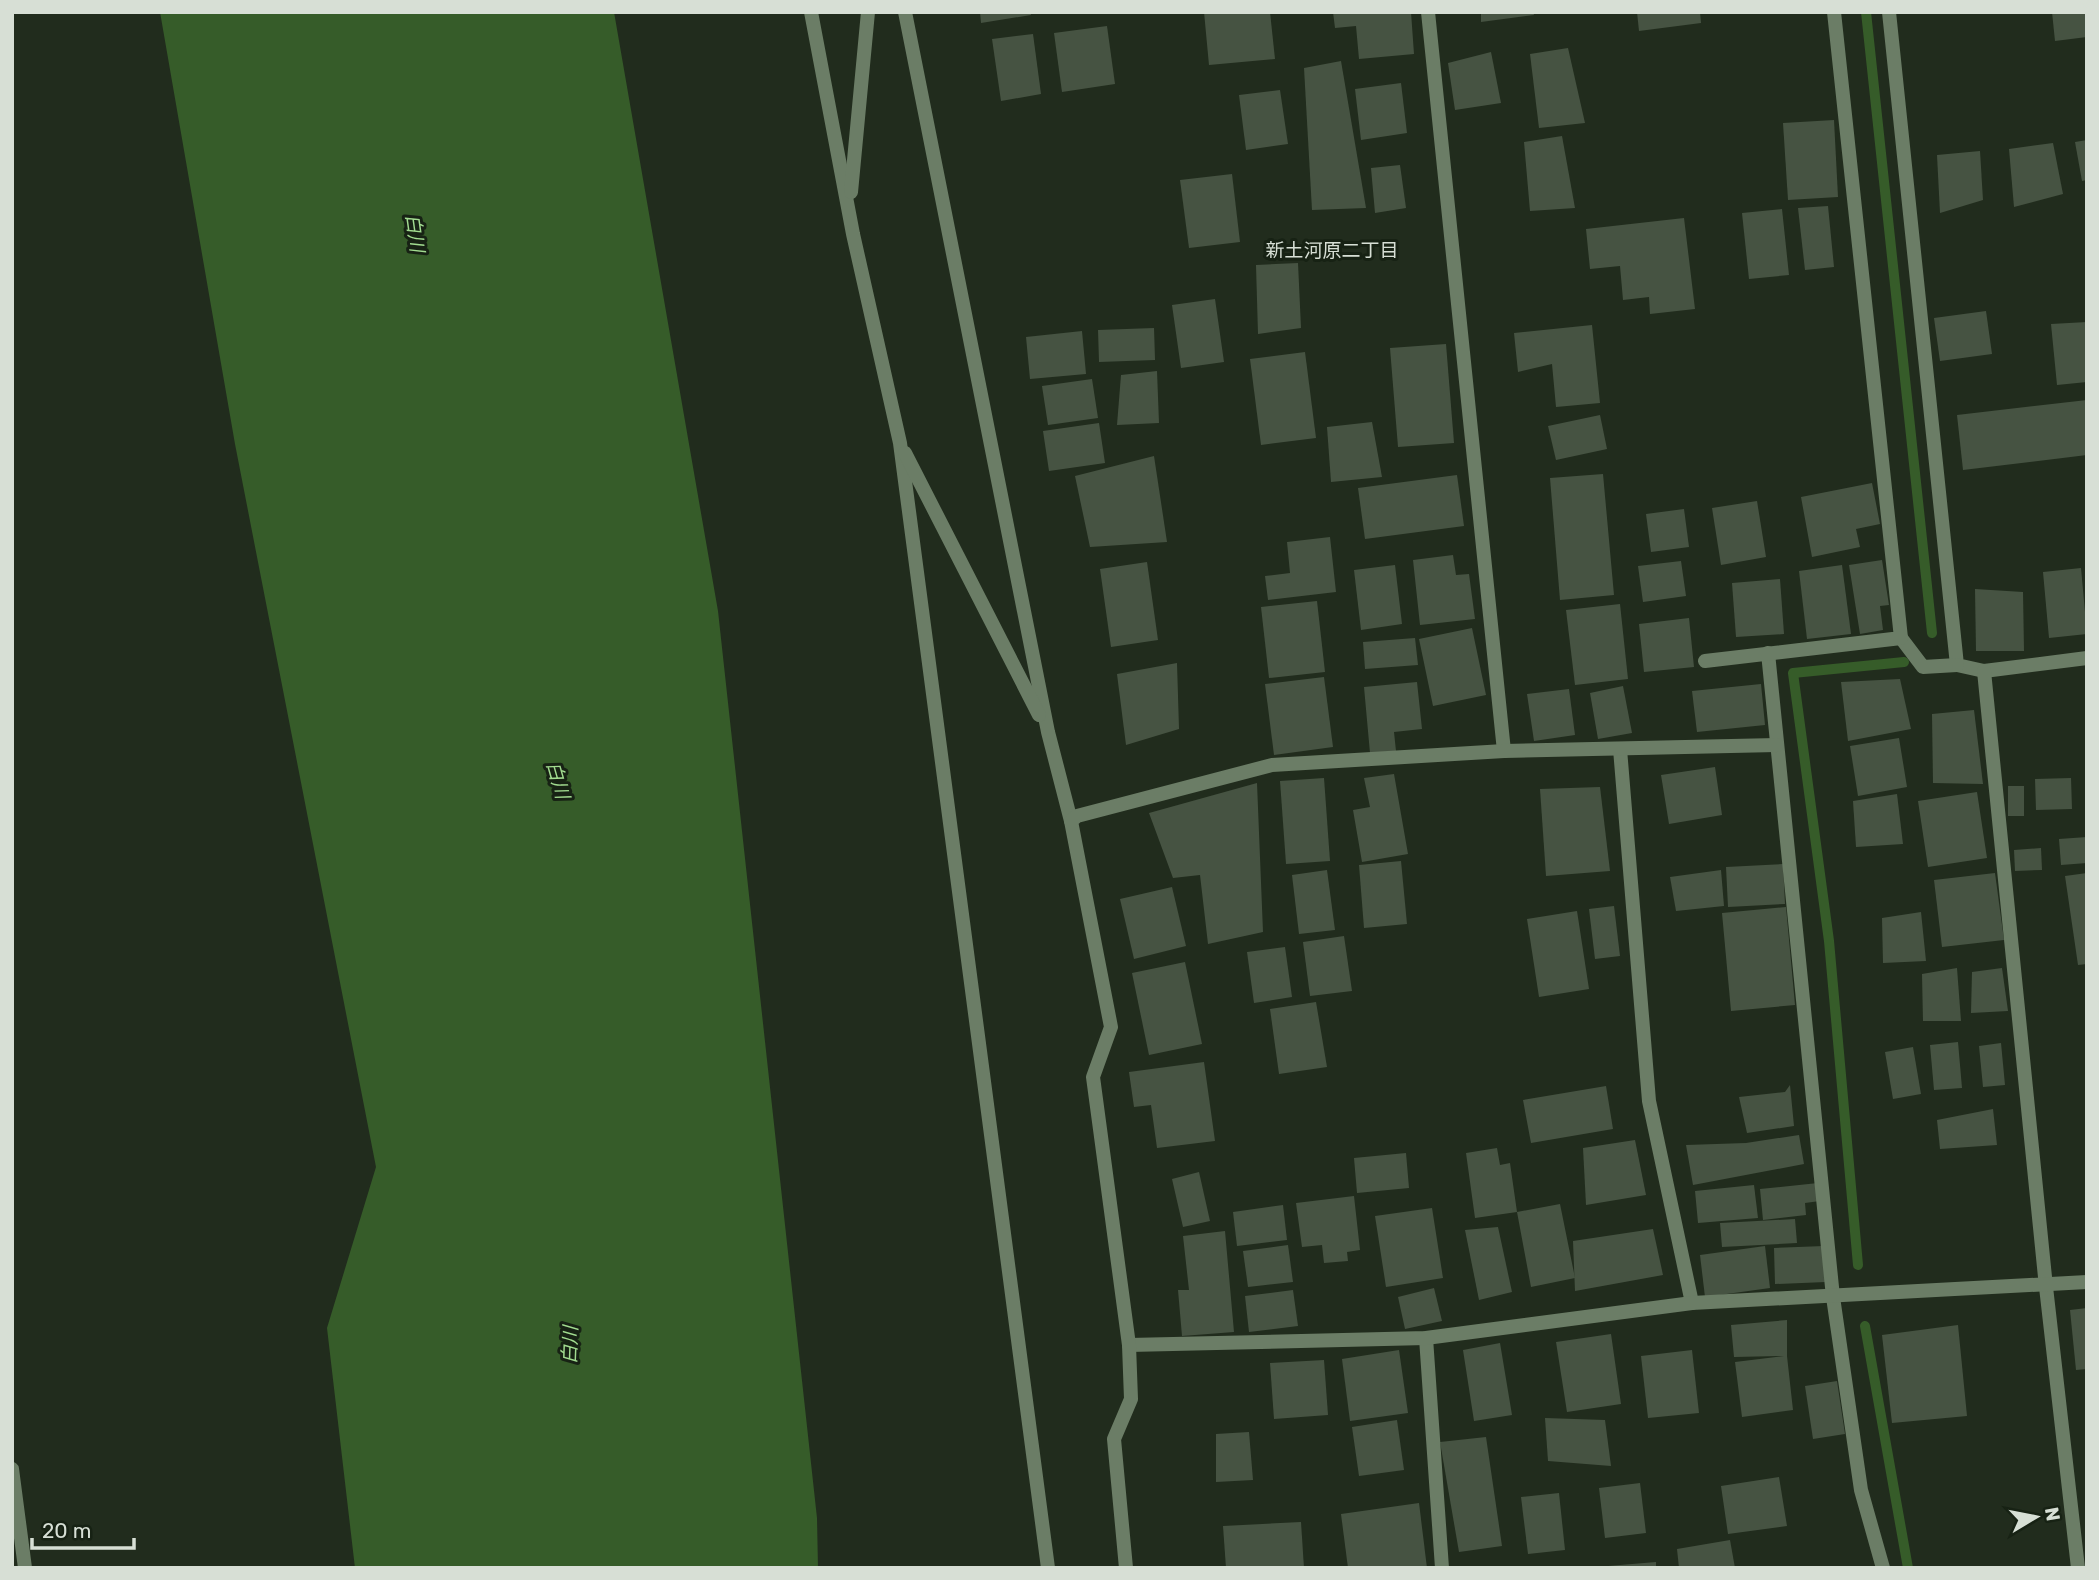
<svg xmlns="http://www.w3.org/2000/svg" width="2099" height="1580" font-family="Rubik,'Noto Sans JP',sans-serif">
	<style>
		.water { fill: #365c29 }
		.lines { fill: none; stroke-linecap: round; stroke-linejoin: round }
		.stream { stroke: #365c29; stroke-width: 10 }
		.building { fill: #465342 }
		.street { stroke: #6b7d66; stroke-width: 14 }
		.labels { text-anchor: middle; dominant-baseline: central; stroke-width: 6; stroke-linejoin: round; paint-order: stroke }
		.water-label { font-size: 19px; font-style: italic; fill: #a2dc90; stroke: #172214 }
		.neighbourhood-label { font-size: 19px; fill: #d7dfd5; stroke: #172214 }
	</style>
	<rect width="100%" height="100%" fill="#212c1d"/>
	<!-- water -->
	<polygon class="water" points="160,12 614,12 718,611 817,1518 818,1568 355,1568 327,1328 376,1167 235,444"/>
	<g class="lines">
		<!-- stream -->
		<g class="stream">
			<polyline points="1866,12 1932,633"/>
			<polyline points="1858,1265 1829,941 1793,673 1904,662"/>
			<polyline points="1865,1326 1908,1568"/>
		</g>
	</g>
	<!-- building -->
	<g class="building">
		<polygon points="980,12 1030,12 1031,15 981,23"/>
		<polygon points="1204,12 1270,12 1275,59 1209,65"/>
		<polygon points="1333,12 1411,12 1414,54 1359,59 1356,26 1335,28"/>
		<polygon points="1481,12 1533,12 1534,15 1481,22"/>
		<polygon points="1637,12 1700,12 1701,23 1639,31"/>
		<polygon points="2052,12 2087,12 2087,37 2055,41"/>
		<polygon points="1107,26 1115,84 1062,92 1054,33"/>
		<polygon points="1033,34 1041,94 1001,101 992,39"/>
		<polygon points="1568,48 1585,123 1539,128 1530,54"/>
		<polygon points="1491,52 1501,103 1455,110 1448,63"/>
		<polygon points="1341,61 1366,208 1312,210 1304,68"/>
		<polygon points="1401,83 1407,133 1361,140 1355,89"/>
		<polygon points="1280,90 1288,144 1246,150 1239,95"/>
		<polygon points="1834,120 1838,197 1788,200 1783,123"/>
		<polygon points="1562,136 1575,208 1530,211 1524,142"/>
		<polygon points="2087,140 2087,180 2082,181 2075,142"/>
		<polygon points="2053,143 2063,194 2014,207 2009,149"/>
		<polygon points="1980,151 1983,200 1940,213 1937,155"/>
		<polygon points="1400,165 1406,208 1375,213 1371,168"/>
		<polygon points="1232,174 1240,242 1189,248 1180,180"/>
		<polygon points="1828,206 1834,267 1805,270 1798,208"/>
		<polygon points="1782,209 1789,275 1749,279 1742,213"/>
		<polygon points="1684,218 1695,309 1650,314 1649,297 1623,300 1620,266 1590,269 1586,229"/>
		<polygon points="1298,263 1301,328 1258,334 1256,265"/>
		<polygon points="1215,299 1224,362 1181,368 1172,305"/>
		<polygon points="1986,311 1992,354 1940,361 1934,318"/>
		<polygon points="2087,322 2087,382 2057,385 2051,324"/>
		<polygon points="1592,325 1600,403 1556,407 1552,364 1518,372 1514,333"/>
		<polygon points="1154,328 1155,360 1099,362 1098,330"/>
		<polygon points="1082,331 1086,374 1030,379 1026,337"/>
		<polygon points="1446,344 1454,443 1398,447 1390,348"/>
		<polygon points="1305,352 1316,438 1261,445 1250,359"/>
		<polygon points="1157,371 1159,423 1117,425 1121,375"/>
		<polygon points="1092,379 1098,418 1048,425 1042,386"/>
		<polygon points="2087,400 2087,455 1963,470 1957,415"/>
		<polygon points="1600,415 1607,449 1556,460 1548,426"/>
		<polygon points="1372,422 1382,477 1331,482 1327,427"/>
		<polygon points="1099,423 1105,463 1049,471 1043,431"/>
		<polygon points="1154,456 1167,542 1090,547 1075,476"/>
		<polygon points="1603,474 1614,595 1560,600 1550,478"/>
		<polygon points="1457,475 1464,526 1365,539 1358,488"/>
		<polygon points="1872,483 1880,524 1856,529 1860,547 1812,557 1801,497"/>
		<polygon points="1757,501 1766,557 1721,565 1712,508"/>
		<polygon points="1684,509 1689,547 1651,552 1646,514"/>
		<polygon points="1330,537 1336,592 1268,600 1265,576 1290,573 1287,542"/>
		<polygon points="1453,555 1456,575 1469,574 1475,619 1420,625 1413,560"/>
		<polygon points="1882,560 1889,605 1880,606 1883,630 1860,634 1849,565"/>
		<polygon points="1681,561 1686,596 1643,602 1638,566"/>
		<polygon points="1147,562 1158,640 1111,647 1100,569"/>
		<polygon points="1395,565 1402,624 1361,630 1354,570"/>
		<polygon points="1842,565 1851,634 1807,639 1799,571"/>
		<polygon points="2081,568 2087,634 2049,638 2043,572"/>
		<polygon points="1780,579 1784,634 1736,637 1732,583"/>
		<polygon points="1975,589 2023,592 2024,651 1976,651"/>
		<polygon points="1317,601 1325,672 1269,678 1261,607"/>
		<polygon points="1620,604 1628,679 1575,685 1566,610"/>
		<polygon points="1689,618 1694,667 1644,672 1639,624"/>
		<polygon points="1472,628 1486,695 1433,706 1419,639"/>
		<polygon points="1415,638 1418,665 1365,669 1363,642"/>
		<polygon points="1177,663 1179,729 1126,745 1117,674"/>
		<polygon points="1324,677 1333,747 1274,755 1265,684"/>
		<polygon points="1900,679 1911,729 1848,741 1841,682"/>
		<polygon points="1417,682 1422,729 1394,732 1396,751 1370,753 1364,687"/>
		<polygon points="1761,684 1765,725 1697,732 1692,691"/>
		<polygon points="1623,686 1632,733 1598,739 1590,693"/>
		<polygon points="1569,689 1575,735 1534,741 1527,694"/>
		<polygon points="1974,710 1983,784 1933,783 1932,714"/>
		<polygon points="1899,738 1907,787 1858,796 1850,746"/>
		<polygon points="1715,767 1722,815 1669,824 1661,775"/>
		<polygon points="1394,774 1408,854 1362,862 1353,810 1370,807 1364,778"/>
		<polygon points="1324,778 1330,861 1286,864 1280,781"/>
		<polygon points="2071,778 2072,809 2036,810 2035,779"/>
		<polygon points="1257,783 1263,932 1208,944 1200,875 1173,878 1149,813"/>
		<rect x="2008" y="786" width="16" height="30"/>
		<polygon points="1600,787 1610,871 1546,876 1540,789"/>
		<polygon points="1977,792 1987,858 1928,867 1918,801"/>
		<polygon points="1897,794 1903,844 1856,847 1853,801"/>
		<polygon points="2087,837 2087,863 2061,865 2059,839"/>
		<polygon points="2041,848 2042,870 2015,871 2014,850"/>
		<polygon points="1401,861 1407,924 1364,928 1359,865"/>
		<polygon points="1783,864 1785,904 1728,907 1726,867"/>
		<polygon points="1327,870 1335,930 1299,934 1292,875"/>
		<polygon points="1721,870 1724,906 1676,911 1670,877"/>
		<polygon points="1995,873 2004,940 1942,947 1934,880"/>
		<polygon points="2087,873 2087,964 2078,965 2065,876"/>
		<polygon points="1172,887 1186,946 1134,959 1120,899"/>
		<polygon points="1614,906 1620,956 1595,959 1589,909"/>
		<polygon points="1786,907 1795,1005 1731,1011 1722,913"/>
		<polygon points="1577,911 1589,989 1539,997 1527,919"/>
		<polygon points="1921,912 1926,961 1883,963 1882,918"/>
		<polygon points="1344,936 1352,991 1310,996 1303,942"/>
		<polygon points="1285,947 1292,997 1254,1003 1247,952"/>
		<polygon points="1185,962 1202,1044 1149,1055 1132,973"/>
		<polygon points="1957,968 1961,1021 1923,1021 1922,974"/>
		<polygon points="2002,968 2008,1011 1971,1013 1972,972"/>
		<polygon points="1316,1002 1327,1067 1279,1074 1270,1009"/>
		<polygon points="1958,1042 1962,1088 1934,1090 1930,1045"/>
		<polygon points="2001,1043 2005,1085 1983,1087 1979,1046"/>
		<polygon points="1913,1047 1921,1094 1893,1099 1885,1052"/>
		<polygon points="1204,1062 1215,1141 1157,1148 1151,1105 1134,1107 1129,1072"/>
		<polygon points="1790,1085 1794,1126 1747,1133 1739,1097 1785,1092"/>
		<polygon points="1606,1086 1613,1129 1531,1143 1523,1100"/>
		<polygon points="1993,1109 1997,1145 1940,1149 1937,1120"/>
		<polygon points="1799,1135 1804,1164 1693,1185 1686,1145 1746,1143"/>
		<polygon points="1635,1140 1646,1195 1586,1205 1583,1148"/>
		<polygon points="1497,1148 1500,1165 1510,1163 1517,1212 1560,1204 1575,1278 1531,1287 1517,1212 1475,1218 1466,1153"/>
		<polygon points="1406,1153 1409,1188 1357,1193 1354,1158"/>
		<polygon points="1199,1172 1210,1221 1183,1227 1172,1179"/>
		<polygon points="1818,1183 1820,1201 1805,1203 1806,1215 1763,1220 1760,1189"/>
		<polygon points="1754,1185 1758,1218 1698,1223 1695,1191"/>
		<polygon points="1354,1196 1360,1250 1347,1252 1348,1261 1324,1263 1322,1245 1302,1247 1296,1203"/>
		<polygon points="1283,1205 1287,1240 1237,1246 1233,1212"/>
		<polygon points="1432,1208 1443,1278 1386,1287 1375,1216"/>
		<polygon points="1795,1219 1797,1243 1722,1247 1720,1223"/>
		<polygon points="1498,1227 1512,1292 1479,1300 1465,1230"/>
		<polygon points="1653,1229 1663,1275 1575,1291 1573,1241"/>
		<polygon points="1225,1231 1234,1332 1182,1336 1178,1290 1189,1290 1183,1236"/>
		<polygon points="1288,1245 1293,1282 1248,1287 1243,1251"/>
		<polygon points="1765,1246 1770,1288 1705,1297 1700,1255"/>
		<polygon points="1824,1246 1826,1282 1775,1284 1774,1248"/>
		<polygon points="1434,1288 1442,1321 1405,1329 1398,1297"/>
		<polygon points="1293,1290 1298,1326 1249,1332 1245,1296"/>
		<polygon points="2087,1308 2087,1369 2076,1370 2070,1310"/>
		<polygon points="1787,1320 1787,1356 1793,1410 1742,1417 1735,1362 1784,1356 1734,1357 1731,1325"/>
		<polygon points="1958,1325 1967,1416 1892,1423 1882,1335"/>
		<polygon points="1611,1334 1621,1404 1567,1412 1556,1342"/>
		<polygon points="1500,1343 1512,1415 1474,1421 1463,1350"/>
		<polygon points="1399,1350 1408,1413 1350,1421 1342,1359"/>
		<polygon points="1692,1350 1699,1413 1648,1418 1641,1356"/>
		<polygon points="1324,1360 1328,1415 1274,1419 1270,1363"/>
		<polygon points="1837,1381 1845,1434 1813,1439 1805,1386"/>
		<polygon points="1545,1418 1605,1420 1611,1466 1548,1461"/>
		<polygon points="1397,1420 1404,1470 1359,1476 1352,1427"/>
		<polygon points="1249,1432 1253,1480 1216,1482 1216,1434"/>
		<polygon points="1486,1437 1502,1546 1459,1552 1440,1442"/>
		<polygon points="1779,1477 1787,1526 1728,1534 1721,1486"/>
		<polygon points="1640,1483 1646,1533 1605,1538 1599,1488"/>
		<polygon points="1559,1493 1565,1550 1528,1554 1521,1497"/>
		<polygon points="1419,1503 1427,1568 1348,1568 1341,1514"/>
		<polygon points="1301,1522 1304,1568 1226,1568 1223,1526"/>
		<polygon points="1730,1540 1735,1568 1679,1568 1677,1549"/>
		<polygon points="1656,1562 1656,1568 1608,1568 1608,1566"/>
	</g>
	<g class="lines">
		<!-- street -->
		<g class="street">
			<polyline points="811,12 853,234 900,443 1048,1568"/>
			<polyline points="905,12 1048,732 1071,821"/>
			<polyline points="1428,12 1504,751"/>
			<polyline points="1889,12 1957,665 1984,671 2087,658"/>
			<polyline points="851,192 868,12"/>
			<polyline points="905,453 1039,715"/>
			<polyline points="1901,638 1923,667 1957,665"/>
			<polyline points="1768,653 1833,1297 1861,1490 1883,1568"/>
			<polyline points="1705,661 1901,638 1834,12"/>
			<polyline points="1984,671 2046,1287 2078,1568"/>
			<polyline points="1620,749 1649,1101 1692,1303"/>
			<polyline points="1426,1338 1442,1568"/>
			<polyline points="1129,1345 1426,1338 1692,1303 2087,1282"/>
			<polyline points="12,1469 25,1568"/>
			<polyline points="1126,1568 1114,1439 1131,1399 1129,1345 1093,1077 1111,1027 1071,821 1077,816 1272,765 1504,751 1777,745"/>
		</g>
	</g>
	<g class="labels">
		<!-- water labels -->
		<g class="water-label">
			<text transform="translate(415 233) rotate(82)">白川</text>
			<text transform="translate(558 780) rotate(74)">白川</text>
			<text transform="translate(570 1345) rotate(-88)">白川</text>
		</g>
		<!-- neighbourhood labels -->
		<g class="neighbourhood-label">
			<text x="1332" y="250">新土河原二丁目</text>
		</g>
	</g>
	<!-- border -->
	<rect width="2099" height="1580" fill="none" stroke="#d7dfd5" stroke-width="28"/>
	<!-- north arrow -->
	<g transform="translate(2036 1517) rotate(80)" stroke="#172214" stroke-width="5" paint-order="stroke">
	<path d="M0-5L12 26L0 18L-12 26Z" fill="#d7dfd5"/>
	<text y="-10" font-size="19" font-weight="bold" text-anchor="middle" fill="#d7dfd5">N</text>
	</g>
	<!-- scale -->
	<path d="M32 1538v10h102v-10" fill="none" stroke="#d7dfd5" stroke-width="3.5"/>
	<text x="42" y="1538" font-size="21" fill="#d7dfd5" stroke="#172214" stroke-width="5" paint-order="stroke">20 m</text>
</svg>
